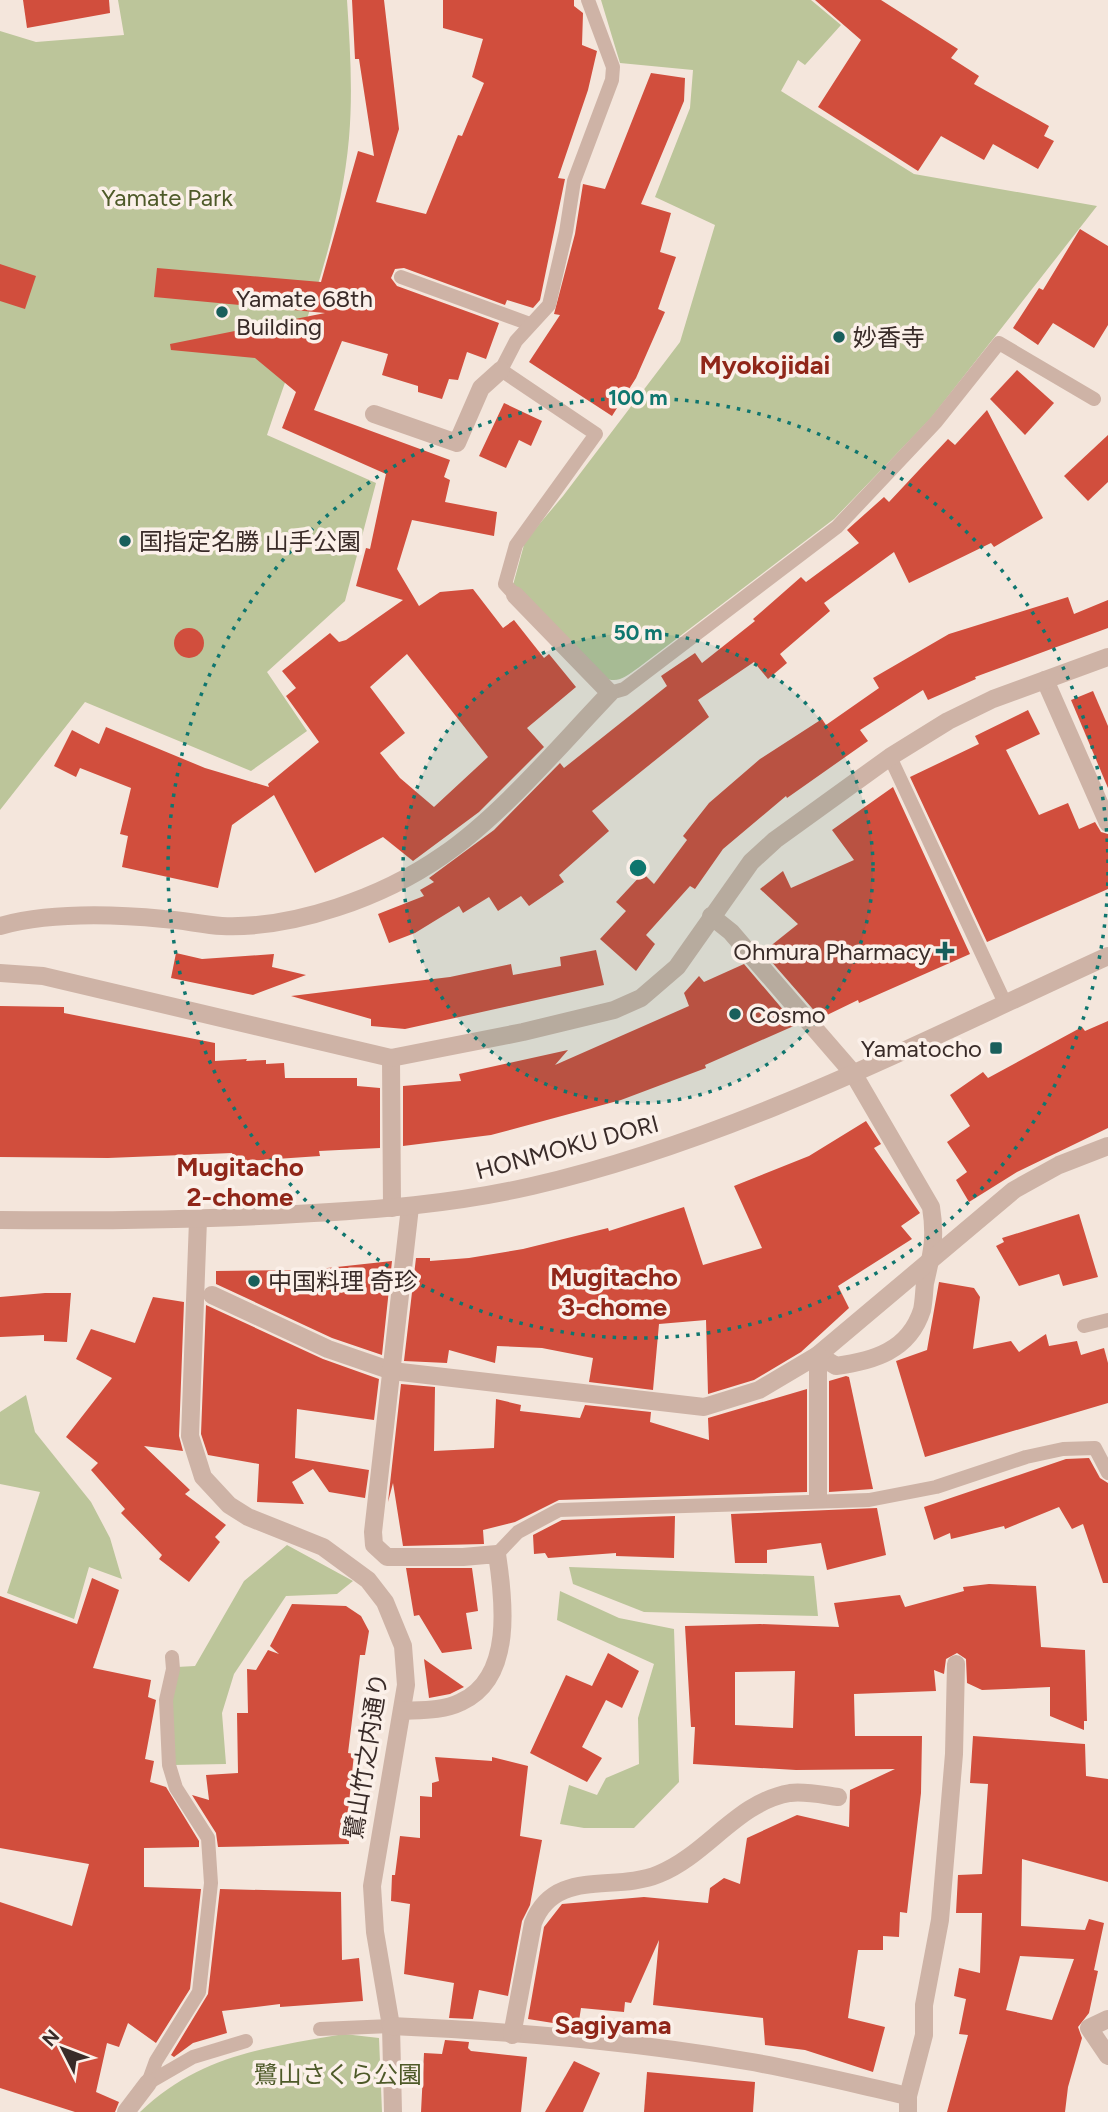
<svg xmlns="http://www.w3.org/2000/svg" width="1108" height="2112" font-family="Figtree,'Noto Sans JP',sans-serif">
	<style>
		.green { fill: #bcc59a }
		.building { fill: #d14e3d; fill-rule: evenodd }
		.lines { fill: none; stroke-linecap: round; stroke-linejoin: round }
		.service { stroke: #ceb3a6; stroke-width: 14 }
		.minor { stroke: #ceb3a6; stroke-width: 18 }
		.tertiary { stroke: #ceb3a6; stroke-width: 18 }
		.ring { fill: none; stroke: #0f766e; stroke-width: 3.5; stroke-dasharray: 3.5 7 }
		.poi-dot { fill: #195f5b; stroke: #fbf0e9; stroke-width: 2.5 }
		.labels { text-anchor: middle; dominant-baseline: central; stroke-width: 7; stroke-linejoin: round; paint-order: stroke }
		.park-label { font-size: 24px; fill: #4e5a29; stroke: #fbf0e9 }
		.poi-label { font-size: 24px; fill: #392b28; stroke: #fbf0e9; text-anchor: start }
		.street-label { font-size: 24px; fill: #392b28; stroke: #fbf0e9 }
		.neighbourhood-label { font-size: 26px; font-weight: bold; fill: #902619; stroke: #fbf0e9 }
		.centre { fill: #0f766e; stroke: #fbf0e9; stroke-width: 3.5 }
		.ring-label { font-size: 21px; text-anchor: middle; font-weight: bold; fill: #0f766e; stroke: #fbf0e9; stroke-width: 7; stroke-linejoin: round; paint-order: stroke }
	</style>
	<rect width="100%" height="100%" fill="#f4e6dc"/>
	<!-- green -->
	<g class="green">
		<path d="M118,0H347C350,46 353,92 349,138C340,240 299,339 267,435L376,483L345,601L267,672L307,731L251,771L85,702L0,810V31L36,42L124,35Z"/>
		<path d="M601,0H811L841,25L805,65L798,60L781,91L914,174L1097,206L931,418L834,519L638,668C626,676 619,684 604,678L513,585L525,541L563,496L680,342L715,225L655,197L690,108L693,70L620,63Z"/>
		<polygon points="26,1395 35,1432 91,1502 110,1538 122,1579 89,1567 74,1619 7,1593 40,1492 0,1484 0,1412"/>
		<polygon points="287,1545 353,1581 337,1594 286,1596 234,1674 222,1713 226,1764 174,1765 170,1700 177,1667 195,1666 244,1581"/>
		<polygon points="569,1567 814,1576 818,1616 644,1612 573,1584"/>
		<polygon points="560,1591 619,1618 674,1629 679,1782 634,1828 584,1828 560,1824 569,1785 597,1795 606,1778 639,1764 638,1718 654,1664 557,1620"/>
		<path d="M344,2034L379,2038L382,2112H140C201,2054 266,2048 344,2034Z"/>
	</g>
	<!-- building -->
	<g class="building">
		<polygon points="23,0 109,0 110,13 27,28"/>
		<path d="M352,0H384L399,129L376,202L426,214L458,135L462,136L484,83L472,77L483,39L443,28V0H574V6L583,13L582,45L597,51L588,90L558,178L565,179L540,300L533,308L507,300L505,305L404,268L395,269L391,278L397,286L499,323L486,359L467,352L458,380L449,379L442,399L418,392V386L382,375L388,354L342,341L314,410L450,460L444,477L450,480L445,502L497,512L494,536L412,520L397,569L419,606L440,592L473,589L503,628L514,620L544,658L549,654L576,687L527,728L544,747L479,812L413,861L383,837L315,873L274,795L232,825L218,888L122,867L128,836L120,834L131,788L80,768L76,777L54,766L72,730L99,744L106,727L205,768L269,787L268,784L319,742L286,696L296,688L282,671L330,633L339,642L346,640L403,600L356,586L366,548L370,549L386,474L282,428L296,392L255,358L171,350L170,344L325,313L154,297L157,268L321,282L358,151L374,156L359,59H355ZM407,654L488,757L434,807L400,778L380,753L405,733L370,687Z"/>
		<polygon points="815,0 881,0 958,49 951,58 979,76 974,84 1049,126 1044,136 1054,141 1038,169 993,144 984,160 941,136 918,171 818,107 861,40"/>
		<polygon points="651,73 685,78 684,101 641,204 671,213 660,252 676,257 658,309 665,312 636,378 612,416 529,362 560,315 554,314 575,234 583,184 605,189"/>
		<polygon points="1080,229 1108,246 1108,325 1094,348 1053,323 1038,345 1013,328 1039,288 1043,290"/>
		<polygon points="0,264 36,276 25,309 0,301"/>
		<polygon points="1017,370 1054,403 1025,435 990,399"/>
		<polygon points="504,403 542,421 531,446 519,440 506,468 479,456"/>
		<polygon points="987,410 1043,518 994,547 991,543 909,583 894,552 824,603 830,611 780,654 787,663 768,679 754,662 698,700 709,717 592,811 609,831 559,875 564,882 529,906 521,896 498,911 489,897 463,913 459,906 415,933 389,943 378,914 424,896 420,890 434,882 429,878 494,830 560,763 564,768 667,686 661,676 695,653 702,663 755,621 753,619 801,577 806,582 859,543 847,530 884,497 889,502 948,439 955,445"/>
		<polygon points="1108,435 1108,482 1088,501 1064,476"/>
		<polygon points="1068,597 1074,614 1108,600 1108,628 975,677 976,679 928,700 923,690 860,730 868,741 787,798 786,796 723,849 695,889 690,886 646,935 655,944 636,971 600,939 626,911 616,902 643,873 654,884 687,840 683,836 709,803 760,759 822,719 826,725 879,688 873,678 949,634"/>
		<circle cx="189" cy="643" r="15"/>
		<polygon points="1093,691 1108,726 1108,788 1071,700"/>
		<polygon points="1028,710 1040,734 1006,750 1039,815 1068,803 1079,829 1095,822 1101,832 1108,834 1108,889 987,942 910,777 979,744 975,736"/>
		<polygon points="893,787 970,954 859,1003 858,1000 825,1016 824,1013 818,1015 763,952 798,924 760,889 783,871 791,888 854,860 832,830"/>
		<polygon points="596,950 604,985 405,1029 371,1026 371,1019 291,996 450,977 511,964 513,975 561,966 560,957"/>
		<polygon points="176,953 202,959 274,954 272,967 306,975 253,995 171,978"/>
		<polygon points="744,964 796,1025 705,1065 706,1068 621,1100 491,1135 403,1146 403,1086 461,1081 459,1074 568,1050 555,1065 689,1006 684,993 699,976 704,982"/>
		<polygon points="0,1006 64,1007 64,1013 215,1043 215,1061 247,1059 246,1061 266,1060 266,1064 284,1063 285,1078 357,1078 357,1086 380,1088 380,1148 319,1151 320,1156 232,1162 232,1153 108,1158 0,1157"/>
		<polygon points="1108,1021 1108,1128 1017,1172 969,1202 956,1180 967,1172 947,1142 970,1126 950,1095 983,1072 988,1078 1082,1027 1085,1031"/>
		<polygon points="866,1121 881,1144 874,1148 920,1213 901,1226 912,1239 838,1286 849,1308 801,1352 754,1380 708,1394 706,1320 659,1324 653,1390 589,1382 593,1358 542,1348 497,1346 495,1363 449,1350 447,1363 404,1361 416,1258 430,1258 430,1261 469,1258 523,1249 608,1228 609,1231 684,1207 703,1265 762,1248 734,1186 809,1156"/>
		<polygon points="1079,1214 1098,1277 1063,1286 1059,1274 1019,1286 996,1246 1004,1242 1002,1238"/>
		<polygon points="392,1261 382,1355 332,1338 216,1284 216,1271 309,1270"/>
		<polygon points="939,1282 974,1288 980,1297 973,1349 1011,1341 1019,1352 1046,1334 1049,1346 1077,1341 1081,1355 1104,1348 1108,1363 1108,1403 925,1457 896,1361 927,1350"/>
		<polygon points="45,1293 71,1293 67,1342 44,1341 44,1335 0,1337 0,1297"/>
		<polygon points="153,1297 184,1302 179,1436 183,1451 144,1446 190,1490 185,1494 226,1525 215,1537 220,1542 189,1582 159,1559 162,1555 121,1513 125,1509 91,1470 98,1463 66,1437 112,1378 76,1359 91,1329 135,1343"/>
		<polygon points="206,1305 323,1359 379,1379 374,1420 297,1409 295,1458 369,1470 365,1498 329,1492 313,1469 292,1482 304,1504 257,1502 259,1464 208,1455 201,1434"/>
		<polygon points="846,1376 849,1377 873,1489 829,1492 829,1381"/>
		<polygon points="401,1384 435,1387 434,1451 494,1448 496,1399 521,1405 520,1411 580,1418 585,1405 651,1412 650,1422 709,1440 708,1418 807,1389 807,1492 559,1500 515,1522 483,1530 484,1544 403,1546 393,1483 388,1502"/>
		<polygon points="1089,1458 1100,1478 1108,1483 1108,1583 1103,1583 1083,1524 1072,1529 1059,1507 1005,1529 1004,1526 951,1539 950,1533 934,1540 924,1507 1066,1459"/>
		<polygon points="877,1508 886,1555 827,1570 821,1543 767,1550 767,1563 735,1563 731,1514"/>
		<polygon points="675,1516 674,1558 616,1556 616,1553 548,1558 545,1553 534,1554 533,1535 562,1520"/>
		<polygon points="406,1568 472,1568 478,1611 466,1613 472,1649 442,1653 419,1615 414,1616"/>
		<polygon points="92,1578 119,1590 93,1668 151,1680 148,1697 156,1700 145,1759 154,1761 150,1782 166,1787 199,1841 199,1847 144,1848 144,1887 201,1889 190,1989 156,2043 128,2023 119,2047 107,2043 96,2092 119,2102 115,2112 75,2112 0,2088 0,1902 72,1926 89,1864 0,1848 0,1596 77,1624"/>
		<path d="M989,1584L1036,1586L1041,1647L1085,1650L1087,1721H1084V1730L1050,1716V1687L982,1690L967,1683L966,1659L957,1653L946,1659L944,1674L934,1670L936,1691L854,1694L855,1736H922L921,1793L907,1913L900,1912L899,1937L883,1936V1950H858L848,2018L885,2027L873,2072L805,2050L765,2045L763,2018L653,2005L659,1940L631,2003L625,2002L624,2012L581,2008L578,2027L528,2019L544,1927L562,1904L644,1897L708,1903L710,1888L724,1878L740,1884L747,1838L797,1815L849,1827L850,1790L895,1769L796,1770L693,1764L695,1727H691L685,1626L760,1624L839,1627L834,1603L900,1595L905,1607L964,1591L963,1587ZM795,1671L793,1728L735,1725V1672Z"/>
		<polygon points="292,1604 346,1606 361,1616 369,1631 365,1655 360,1655 348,1753 354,1754 348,1813 349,1844 218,1847 216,1833 192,1795 209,1800 206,1775 238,1773 237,1713 248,1713 247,1669 256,1670 268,1650 279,1654 270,1646"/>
		<polygon points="608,1653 639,1671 622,1708 606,1700 582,1747 602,1758 587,1782 530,1753 566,1675 592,1686"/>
		<polygon points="424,1659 464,1687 450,1694 429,1698"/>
		<path d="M973,1736L1085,1744L1086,1776L1108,1779V1882L1022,1859L1021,1926L1085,1930L1089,1919L1104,1923L1094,1970L1098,1971L1089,2013L1078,2027L1082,2038L1068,2087L1065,2112H947L968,2035L959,2034L966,1999L954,1996L959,1968L980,1973L982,1913H956L958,1875L982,1874L988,1784L970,1783ZM1020,1956L1074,1959L1052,2020L1006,2010Z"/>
		<polygon points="435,1757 492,1761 492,1757 528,1766 520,1836 542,1840 530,1905 522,1921 508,1996 479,1990 473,2019 449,2018 454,1983 404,1974 410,1904 391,1901 392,1875 395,1875 400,1836 420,1838 420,1796 432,1797 432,1783 439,1781"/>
		<polygon points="220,1889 341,1892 342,1960 359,1958 363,2001 280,2007 280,2004 222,2011 227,2033 193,2043 174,2057 171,2055 208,1994"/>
		<polygon points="445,2040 469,2042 468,2048 471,2051 527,2057 521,2112 421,2112 424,2053 442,2054"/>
		<polygon points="574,2061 600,2073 583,2112 545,2112"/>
		<polygon points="647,2072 755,2082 753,2112 644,2112"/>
	</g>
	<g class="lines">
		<!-- service -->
		<g class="service">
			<polyline points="401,277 530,324"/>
			<polyline points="515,595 505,584 516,545 596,434 501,370 516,341 549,305 566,232 574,181 612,80 613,67 588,0"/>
			<polyline points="610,693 624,689 837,527 936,422 999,343 1094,399"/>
			<polyline points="890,757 1005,1003"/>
			<polyline points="1084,1326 1108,1320"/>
			<polyline points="497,1554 518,1532 559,1510 869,1500 936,1487 1026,1457 1063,1449 1095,1448 1108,1473"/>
			<polyline points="320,2029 391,2026"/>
			<polyline points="148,2083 156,2061 199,1992 211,1883 208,1838 176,1788 169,1765 166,1700 173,1669 172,1657"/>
			<polyline points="148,2083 193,2057 246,2041"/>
		</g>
		<!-- minor -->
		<g class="minor">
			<polyline points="374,414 457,443 481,388 501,370"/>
			<polyline points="1045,680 1108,823"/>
			<path d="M711,916L731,932L853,1073L931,1207C936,1238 932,1253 925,1283C924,1291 924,1301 922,1310C909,1351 873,1361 836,1366L818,1355"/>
			<path d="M0,926C51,912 112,914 164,919C183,920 203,925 222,926C294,929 383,897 442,856C501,816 560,745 610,693L515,595"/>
			<polyline points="391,1058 392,1208"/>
			<polyline points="198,1220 190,1436 203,1477 229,1505 248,1517 323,1547 368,1580 385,1602 403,1646 406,1685 372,1886 375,1932 391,2026 393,2112"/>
			<polyline points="212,1295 328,1349 392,1371 704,1407 759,1390 818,1355 1014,1190 1059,1165 1108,1146"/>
			<polyline points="818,1355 818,1499"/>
			<path d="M402,1711C421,1710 443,1711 461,1702C514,1678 504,1600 497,1554L463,1557H387L374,1545L373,1532L410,1207"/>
			<polyline points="1108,2019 1089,2028 1108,2056"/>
			<path d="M391,2026C509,2031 630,2041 746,2061C800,2070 854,2084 908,2096"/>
			<path d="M512,2035L533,1923C555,1867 614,1893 659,1874C708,1854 737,1802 790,1793C805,1791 823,1795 838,1797"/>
			<polyline points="126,2112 148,2083"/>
			<polyline points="908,2112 908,2096 924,2035 924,2005 940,1920 954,1754 956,1664"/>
		</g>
		<!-- tertiary -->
		<g class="tertiary">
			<polyline points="0,973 43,976 391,1058 523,1032 614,1010 641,998 677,967 751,862 775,840 890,757 948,721 993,699 1108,657"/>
			<path d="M0,1220C99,1221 197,1220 296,1214C375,1210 454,1204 532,1186C732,1140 922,1041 1108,956"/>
		</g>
	</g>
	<!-- distance rings -->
	<circle cx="638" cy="868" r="235" fill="#0f766e" fill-opacity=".12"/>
	<g class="ring">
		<circle cx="638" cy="868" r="235"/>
		<path d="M1108 872A470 470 0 1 1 1108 864"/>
	</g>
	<!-- markers -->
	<g class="poi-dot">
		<circle cx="222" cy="312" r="7"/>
		<circle cx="839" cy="337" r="7"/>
		<circle cx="125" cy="541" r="7"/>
		<path d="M941.5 940.5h7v7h7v7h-7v7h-7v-7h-7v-7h7z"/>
		<circle cx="735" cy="1014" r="7"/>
		<rect x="989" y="1041" width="14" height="14" rx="3.5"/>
		<circle cx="254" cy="1281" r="7"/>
	</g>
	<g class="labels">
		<!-- park labels -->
		<g class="park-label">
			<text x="167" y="197">Yamate Park</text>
			<text x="338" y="2074">鷺山さくら公園</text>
		</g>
		<!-- poi labels -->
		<g class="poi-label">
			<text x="236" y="298">Yamate 68th<tspan x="236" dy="28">Building</tspan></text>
			<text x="853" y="337">妙香寺</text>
			<text x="139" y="541">国指定名勝 山手公園</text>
			<text x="931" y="951" text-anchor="end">Ohmura Pharmacy</text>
			<text x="749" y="1014">Cosmo</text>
			<text x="982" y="1048" text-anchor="end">Yamatocho</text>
			<text x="268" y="1281">中国料理 奇珍</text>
		</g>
		<!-- street labels -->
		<g class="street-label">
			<text transform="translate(567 1147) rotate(-15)">HONMOKU DORI</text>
			<text transform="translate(366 1756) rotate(-81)">鷺山竹之内通り</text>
		</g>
		<!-- neighbourhood labels -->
		<g class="neighbourhood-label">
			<text x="765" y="365">Myokojidai</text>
			<text x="240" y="1167">Mugitacho<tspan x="240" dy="30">2-chome</tspan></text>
			<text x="614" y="1277">Mugitacho<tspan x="614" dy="30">3-chome</tspan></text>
			<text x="613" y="2025">Sagiyama</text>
		</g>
	</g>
	<circle cx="638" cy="868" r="10" class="centre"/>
	<g class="ring-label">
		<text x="638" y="405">100 m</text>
		<text x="638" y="640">50 m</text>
	</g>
	<!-- north arrow -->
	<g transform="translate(63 2049) rotate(312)" stroke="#fbf0e9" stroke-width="5" paint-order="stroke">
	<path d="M0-5L12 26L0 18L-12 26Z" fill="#392b28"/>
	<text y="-10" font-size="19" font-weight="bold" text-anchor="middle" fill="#392b28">N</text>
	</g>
</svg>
